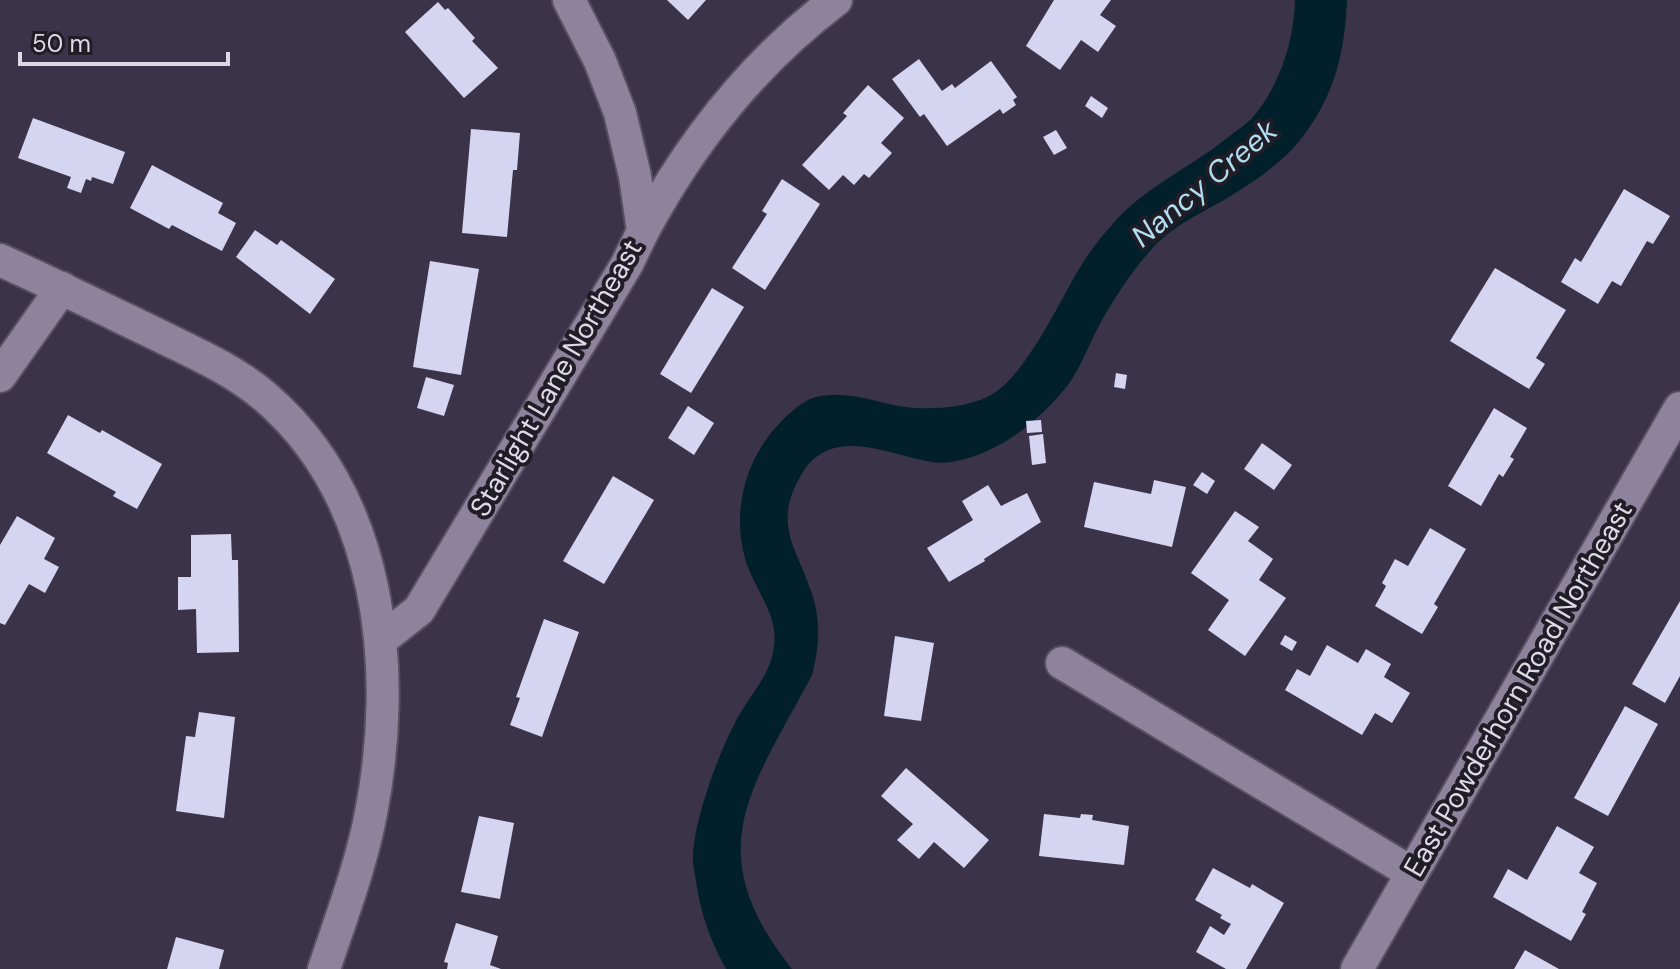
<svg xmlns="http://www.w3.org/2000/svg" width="1680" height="969" font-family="'DM Sans',sans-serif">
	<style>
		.water { fill: #02202c }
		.building { fill: #d5d4f1 }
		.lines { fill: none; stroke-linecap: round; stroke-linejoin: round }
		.minor-casing { stroke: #574f62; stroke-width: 36 }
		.minor { stroke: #8d839d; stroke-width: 32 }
		.labels { text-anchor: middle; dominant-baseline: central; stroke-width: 8; stroke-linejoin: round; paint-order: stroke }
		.street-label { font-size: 28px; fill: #ded9e7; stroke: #211d27 }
		.water-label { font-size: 30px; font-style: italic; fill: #b1ddf1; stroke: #211d27 }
	</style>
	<rect width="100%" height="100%" fill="#3b3349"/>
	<!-- water -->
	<path class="water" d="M1295,0H1347C1345,51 1335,94 1304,135C1284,162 1253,183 1224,200C1199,214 1169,228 1150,251C1132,271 1115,297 1102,320C1090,341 1082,366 1068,385C1047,411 1020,436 989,450C973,458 949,465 931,462C889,455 833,425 803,472C770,525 798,548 813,597C821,622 819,650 812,675C752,789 697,850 792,969H726C710,940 701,914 696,882C695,873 692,864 693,855C695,816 719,752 738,717C751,694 771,674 774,646C778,618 760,596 750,572C729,523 742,462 779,424C786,416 800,403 810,399C844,386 882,406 915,408C939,409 966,407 987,397C1024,380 1058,304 1079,269C1088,254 1099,239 1111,226C1141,189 1190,168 1227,138C1235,131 1246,125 1253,117C1280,85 1294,41 1295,0Z"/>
	<!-- building -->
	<g class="building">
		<polygon points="667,0 706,0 688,20"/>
		<polygon points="1054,0 1111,0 1100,15 1116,26 1098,52 1081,40 1060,70 1026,46"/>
		<polygon points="438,2 445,10 448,8 475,38 472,41 498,68 464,98 405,32"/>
		<polygon points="919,59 942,91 952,84 955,88 991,61 1017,97 1013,100 1016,105 1003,114 1000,109 947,146 924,114 920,117 892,79"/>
		<polygon points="868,85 904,118 881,143 892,153 869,178 864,174 854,185 843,175 829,190 802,165 847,116 843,113"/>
		<polygon points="1091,96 1108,108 1102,118 1085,106"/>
		<polygon points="33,118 125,152 113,184 92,177 91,181 86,179 81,193 67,188 71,177 18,158"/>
		<polygon points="471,129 520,133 517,170 513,170 507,237 462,233"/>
		<polygon points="1056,130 1067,148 1054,155 1043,137"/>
		<polygon points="152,165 223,203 218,213 236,223 222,251 172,225 169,229 130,208"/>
		<polygon points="782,179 820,204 765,290 732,268 767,214 762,211"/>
		<polygon points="1624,189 1670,216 1653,244 1647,241 1621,286 1612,281 1598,304 1561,282 1575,258 1581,262"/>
		<polygon points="255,230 277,245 281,240 335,279 310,314 236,257"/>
		<polygon points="430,261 479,269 461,375 413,367"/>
		<polygon points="1495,268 1566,310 1536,358 1545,364 1529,389 1450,341"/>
		<polygon points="712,288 744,307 691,393 660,374"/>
		<polygon points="1116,373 1127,375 1125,389 1114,387"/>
		<polygon points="426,377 454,385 444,416 417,408"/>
		<polygon points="688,406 714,423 694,455 668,438"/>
		<polygon points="1494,408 1527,428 1510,457 1514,459 1503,477 1499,474 1481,506 1448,486"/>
		<polygon points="68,415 100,433 102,430 162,464 137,509 113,496 116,492 47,453"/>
		<polygon points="1041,420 1042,432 1027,433 1026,421"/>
		<polygon points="1043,434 1046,463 1032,465 1029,436"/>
		<polygon points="1262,443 1292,465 1274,490 1244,469"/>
		<polygon points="1202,472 1215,481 1207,494 1193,485"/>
		<polygon points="613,476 654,500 604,584 563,561"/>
		<polygon points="1154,480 1186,487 1172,547 1084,527 1094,482 1151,494"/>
		<polygon points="988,485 1001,506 1027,493 1041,522 984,559 985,561 949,582 927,548 973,520 962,501"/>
		<polygon points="1235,511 1259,527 1248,541 1273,559 1259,580 1286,598 1245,656 1208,630 1229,600 1191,573"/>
		<polygon points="17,516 55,538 44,559 59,567 45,593 29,584 5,625 0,623 0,545"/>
		<polygon points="1430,528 1466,549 1434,604 1438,607 1422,634 1375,606 1386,586 1382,583 1395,559 1408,566"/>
		<polygon points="231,534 232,560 238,560 239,652 197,653 196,609 178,610 178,577 191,577 191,535"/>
		<polygon points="1680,601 1680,676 1665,703 1632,684"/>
		<polygon points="544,619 579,632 542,737 510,725 520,698 516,697"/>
		<polygon points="1285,635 1297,642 1292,651 1280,644"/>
		<polygon points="895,636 934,643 921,721 884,716"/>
		<polygon points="1327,645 1358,663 1366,649 1391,664 1384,677 1410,693 1392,723 1375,713 1362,735 1285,690 1297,669 1310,676"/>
		<polygon points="1625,706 1658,724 1608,816 1574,798"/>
		<polygon points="199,712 235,717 224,818 176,811 186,736 195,737"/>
		<polygon points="906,768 989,840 964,868 934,842 919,859 897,840 913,824 881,796"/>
		<polygon points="1044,814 1080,818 1081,814 1093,815 1092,820 1129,826 1124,865 1039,856"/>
		<polygon points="479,816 514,823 500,899 461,892"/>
		<polygon points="1557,826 1594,847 1579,873 1597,883 1582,912 1586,914 1571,941 1493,897 1508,869 1527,880"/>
		<polygon points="1213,868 1250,888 1252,884 1284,903 1246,969 1226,969 1196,952 1210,926 1224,935 1231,924 1220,918 1222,915 1195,900"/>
		<polygon points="456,923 498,936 490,965 501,969 447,969 448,963 444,962"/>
		<polygon points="176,937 224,950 219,969 167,969"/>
		<polygon points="1525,950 1559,969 1514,969"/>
	</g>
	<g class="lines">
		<!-- minor casing -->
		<g class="minor-casing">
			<g id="minor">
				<path d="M643,231C692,140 753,63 836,0"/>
				<path d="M0,260C53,284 106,310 158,335C194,353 232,369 263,395C382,495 399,669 371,813C361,866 341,918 324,969"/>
				<polyline points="0,376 62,288"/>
				<polyline points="381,640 419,610 627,264 643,231 635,176 620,113 600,61 569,0"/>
				<polyline points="1062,663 1412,873"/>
				<polyline points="1357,969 1680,408"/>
			</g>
		</g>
		<!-- minor -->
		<use href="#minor" class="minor"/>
	</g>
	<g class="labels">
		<!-- street labels -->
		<g class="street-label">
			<text transform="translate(556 378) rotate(-60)">Starlight Lane Northeast</text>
			<text transform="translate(1518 689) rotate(-60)">East Powderhorn Road Northeast</text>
		</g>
		<!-- water labels -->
		<g class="water-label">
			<text transform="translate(1204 183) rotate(-40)">Nancy Creek</text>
		</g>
	</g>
	<!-- scale -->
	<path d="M20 52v12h208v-12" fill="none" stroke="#ded9e7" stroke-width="4"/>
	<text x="32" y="52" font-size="24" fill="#ded9e7" stroke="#211d27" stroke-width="6" paint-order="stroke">50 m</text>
</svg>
